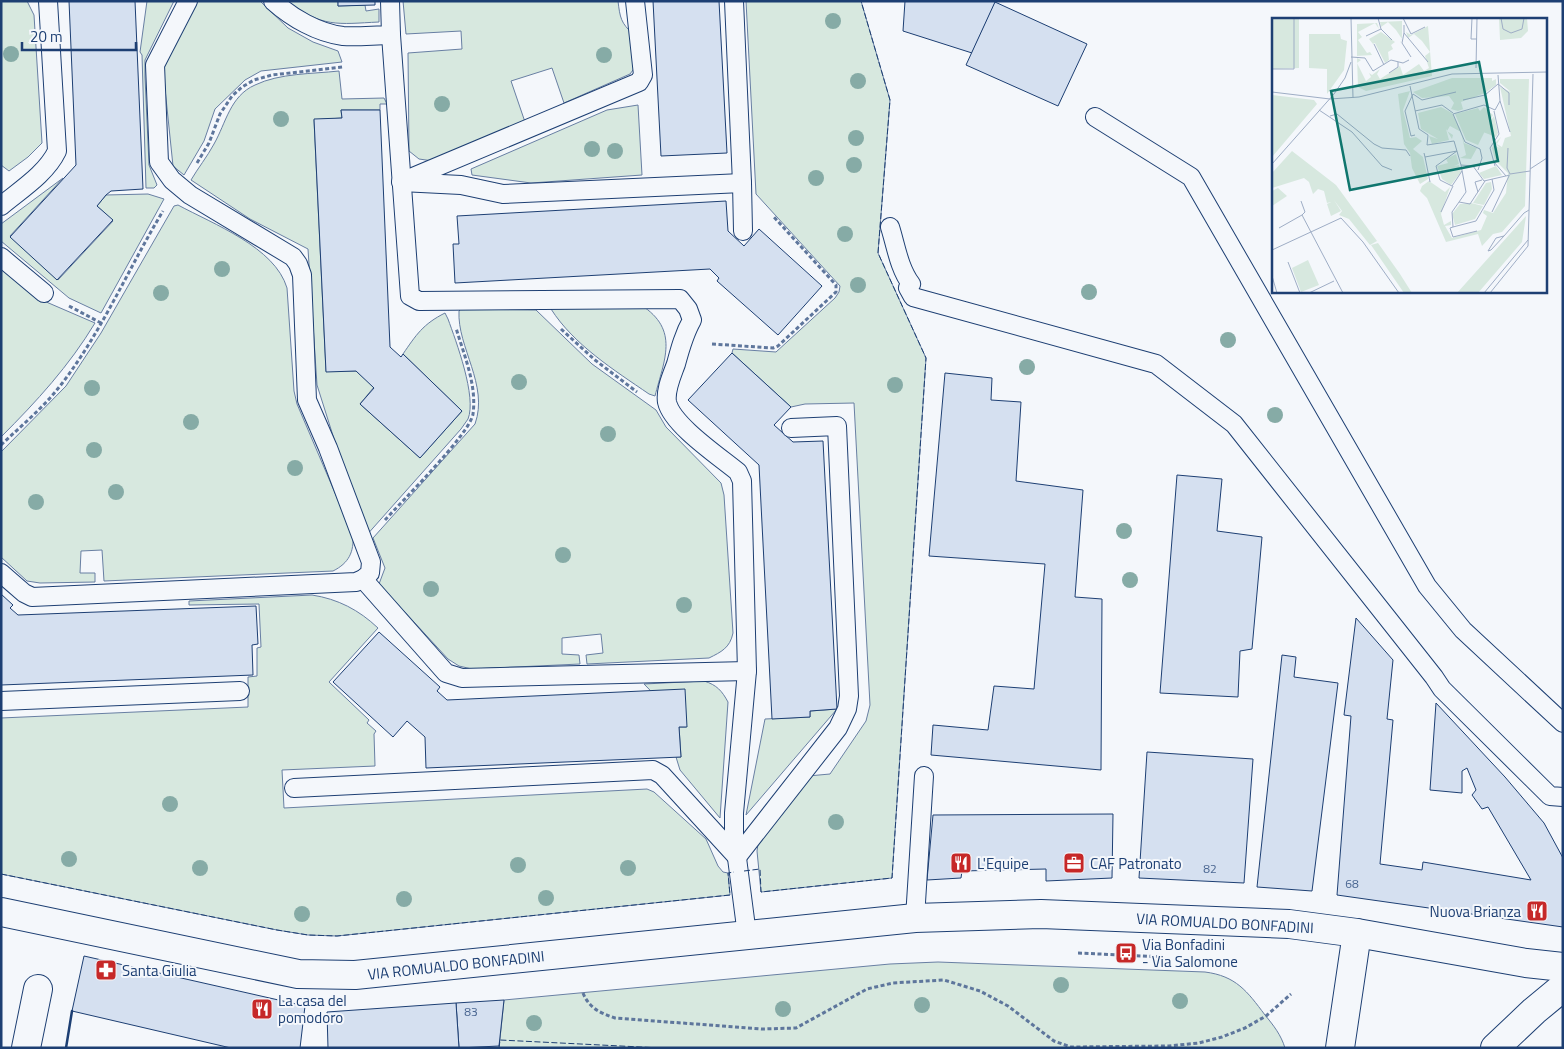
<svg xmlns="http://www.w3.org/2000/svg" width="1564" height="1049" font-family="'Titillium Web',sans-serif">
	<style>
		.green { fill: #d7e8df; stroke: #687fa3 }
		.building { fill: #d5e0f0; stroke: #1d3f73 }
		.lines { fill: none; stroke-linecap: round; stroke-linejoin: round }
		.service-casing { stroke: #1d3f73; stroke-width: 20 }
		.minor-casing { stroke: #1d3f73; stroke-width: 30 }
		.path { stroke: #5e769c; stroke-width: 3; stroke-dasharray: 4 2.5; stroke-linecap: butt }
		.service { stroke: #f4f7fb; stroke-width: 18 }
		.minor { stroke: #f4f7fb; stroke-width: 28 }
		.fence { stroke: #1d3f73; stroke-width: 1; stroke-dasharray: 6 2.5; stroke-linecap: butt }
		.wall { stroke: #1d3f73; stroke-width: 2.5 }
		.tree { fill: #86aba6 }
		.labels { text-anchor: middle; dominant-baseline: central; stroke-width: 4; stroke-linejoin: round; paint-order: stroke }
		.number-label { font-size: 12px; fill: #4b6792 }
		.poi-label { font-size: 15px; fill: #1d3f73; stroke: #f4f7fb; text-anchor: start }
		.street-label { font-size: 15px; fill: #1d3f73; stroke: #f4f7fb }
		.inset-road { fill: none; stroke: #9eadc5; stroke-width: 1 }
		.view { fill: #0f766e; fill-opacity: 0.15; stroke: #0f766e; stroke-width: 2.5 }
		.inset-edge { fill: none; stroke: #1d3f73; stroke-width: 2.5 }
	</style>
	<rect width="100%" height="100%" fill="#f4f7fb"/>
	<!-- green -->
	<g class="green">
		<polygon points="1,1 27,1 34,15 42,143 28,157 9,171 1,165"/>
		<polygon points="147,1 174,1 145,60 145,77 149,165 157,185 154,188 146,188 142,55 140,52"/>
		<polygon points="197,1 260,1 288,28 313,42 338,51 342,62 261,71 245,80 215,109 204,141 184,175 173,166 164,79 164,66"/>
		<path d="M287,1H338V6L365,5L366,11L379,9V22C337,24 323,28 287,1Z"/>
		<path d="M403,1H618C620,18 621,23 633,34L636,66L630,74L564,103L552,68L511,81L525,122L433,161L419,159L409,151L408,53L462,49L461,31L406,34Z"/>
		<polygon points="746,1 861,1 890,100 878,253 926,358 892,878 761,892 757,851 758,844 808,776 830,774 866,721 870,705 854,403 805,404 791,407 732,353 733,349 776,352 835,298 839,292 840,286 756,194"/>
		<path d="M339,71L342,99L384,98L387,104H380V110H341L342,118L314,120L326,371H356L374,387L360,404L420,458L462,411L403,354C416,335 423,324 445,313L448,319C456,341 477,397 468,419C466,422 463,426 461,429L365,537L317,385L308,249L250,219L191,180C198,168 207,157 214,144C226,123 230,96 255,85C280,73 312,74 339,71Z"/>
		<polygon points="638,105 642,175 531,183 472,175 471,169 607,110"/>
		<polygon points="63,178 10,236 58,280 113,221 97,206 106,195 148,194 164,199 101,313 69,298 1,241 1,224"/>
		<path d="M178,205C213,224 275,247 287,288L294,391L297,404L353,535C354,552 349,563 333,571L104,581L102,550L81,551L80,573H95V582L40,583L27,581L1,557V452L66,386L101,333L174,206Z"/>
		<path d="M1,268L32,294L44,301L95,323C69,366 37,401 1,437Z"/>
		<path d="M551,305H641C680,330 664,360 655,396L649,394C614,370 574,345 551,309Z"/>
		<path d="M461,309L536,310L592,364L656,410L666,427L721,483L724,495L733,633C730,648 721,652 709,658L587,664L586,655L603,653L601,634L562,638V654L579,655L580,664L472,669L459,666L448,659L379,584L385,568L373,538L475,424C489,385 457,347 459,311Z"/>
		<path d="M312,595C338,599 359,610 378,628L329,682L369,720L367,723L376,731L374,734L375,766L282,770L284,808L647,789L654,792L706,839L718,866L723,872L728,873L730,895L337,936L308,935L277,930L1,874V718L248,707V677L257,676V648L261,647L259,604L189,605V601Z"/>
		<path d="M704,681C717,685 722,691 728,702L720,818L680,770L676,757H681L679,727H686L644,684Z"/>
		<polygon points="837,709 746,815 765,719 810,717 810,711"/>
		<path d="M938,962L1205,972C1236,976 1247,991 1265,1015C1274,1026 1281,1035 1285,1048H499L504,1000L890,964Z"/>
	</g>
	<!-- building -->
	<g class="building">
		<polygon points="69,1 135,1 143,189 111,191 106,195 97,206 113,220 57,280 10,237 76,165"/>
		<polygon points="338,1 375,1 375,5 338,6"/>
		<polygon points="653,1 719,1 727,153 661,156"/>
		<polygon points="905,1 996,1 972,53 903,31"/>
		<polygon points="995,2 1087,44 1058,106 966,65"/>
		<polygon points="341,110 380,110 390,347 401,357 403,354 462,411 420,458 360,404 374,388 356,371 326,372 314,119 342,118"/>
		<polygon points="726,201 728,231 744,246 759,229 822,286 778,335 717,281 719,278 710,269 455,283 453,244 459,244 457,216"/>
		<polygon points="732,353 791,407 774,425 793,442 823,441 837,709 810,711 810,717 772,719 759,465 688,400"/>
		<polygon points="945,373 992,378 991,400 1021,402 1016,481 1083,490 1075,597 1102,599 1101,770 931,755 933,725 988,730 994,686 1034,689 1045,564 929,556"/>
		<polygon points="1177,475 1222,479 1217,531 1262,537 1252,649 1240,651 1238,697 1160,693"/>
		<polygon points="1,594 13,605 10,608 18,615 256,606 258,644 252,645 253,675 1,685"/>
		<polygon points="1356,618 1393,660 1387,719 1393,720 1380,864 1422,870 1423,862 1531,880 1488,807 1482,809 1472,795 1476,790 1467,768 1462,771 1462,793 1430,790 1436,703 1505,777 1544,823 1563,858 1563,927 1337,895 1351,716 1344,715"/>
		<polygon points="379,632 440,687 437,691 447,700 685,689 687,727 679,727 681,757 426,768 425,737 407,721 393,737 333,682"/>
		<polygon points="1282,655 1296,657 1294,677 1338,683 1312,891 1257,887"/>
		<polygon points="1147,752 1253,759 1244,883 1139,878"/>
		<polygon points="1113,814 1112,878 1046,881 1046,869 962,871 961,878 927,880 933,815"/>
		<polygon points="84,956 305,1006 300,1048 231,1048 72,1011"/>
		<polygon points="504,1000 499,1046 459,1048 456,1003"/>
		<polygon points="456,1003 459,1048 328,1048 327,1012"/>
	</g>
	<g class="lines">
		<!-- service casing -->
		<g class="service-casing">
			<g id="service">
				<path d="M273,1C292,18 318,33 343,36C359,37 375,35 391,35L390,1"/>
				<polyline points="635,1 643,75 639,82 401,182 461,185 503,194 742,183 743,231"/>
				<polyline points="734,1 742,183"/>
				<path d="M391,35L410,296L419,301L680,299L688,309L692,320C684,334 680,349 676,364C672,375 665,390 667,402C672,425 720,457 738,472L742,481L747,671L734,813V835L747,935"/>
				<polyline points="1095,117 1191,177 1427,586 1463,630 1563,723"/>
				<path d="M1,206C20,190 46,174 57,151L48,1"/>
				<path d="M890,227C896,246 899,268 911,284L908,288L913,297L1156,364L1234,424L1434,677L1442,689L1550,796L1563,797"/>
				<polyline points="1,257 44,293"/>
				<polyline points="1,573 24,593 32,597 356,582 363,579 370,573 371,562 328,448 307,400 302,275 298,264 293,257 190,195 172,180 159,162 155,65 188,1"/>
				<polyline points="363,579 446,673 462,678 747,671"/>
				<polyline points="1,701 240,691"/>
				<polyline points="294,788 653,770 662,775 737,857 838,728 847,709 849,696 837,426 791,428"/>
				<polyline points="915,918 924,776"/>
			</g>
		</g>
		<!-- minor casing -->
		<g class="minor-casing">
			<g id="minor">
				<polyline points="1,912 298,974 355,975 915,918 1041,914 1289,924 1357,933 1526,963 1563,967"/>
				<polyline points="26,1048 38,989"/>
				<polyline points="1340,1048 1357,933"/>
				<polyline points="1495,1048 1534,1011 1563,987"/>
			</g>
		</g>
		<!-- path -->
		<g class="path">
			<polyline points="197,163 209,143 220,114 232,96 242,87 254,80 272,75 343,67"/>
			<polyline points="69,306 101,323"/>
			<polyline points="561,329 595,360 637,392"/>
			<polyline points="712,344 773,348 778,346 836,292 836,285 773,216"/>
			<path d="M1,445C21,426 43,408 60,386C102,332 128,269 163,211"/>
			<path d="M385,520C402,501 470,434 473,414C477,385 464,355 456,328"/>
			<polyline points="1078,953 1164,957"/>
			<path d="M583,993C589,1008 600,1013 615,1018L762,1029L796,1028L867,989L893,983L944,980L980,991L1008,1006L1054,1041L1071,1047L1169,1046L1199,1043L1222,1037L1245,1028L1266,1016L1291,994"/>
		</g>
		<!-- service -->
		<use href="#service" class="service"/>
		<!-- minor -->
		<use href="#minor" class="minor"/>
		<!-- fence -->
		<g class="fence">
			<polyline points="744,871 760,869 761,892 892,878 926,358 878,253 890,100 861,1"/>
			<polyline points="1,874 277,930 308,935 337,936 730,895 728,873 734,872"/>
			<polyline points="499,1048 500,1040 661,1048"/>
		</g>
		<!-- wall -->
		<polyline class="wall" points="66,1048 72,1011"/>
	</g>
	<!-- trees -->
	<g class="tree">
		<circle cx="833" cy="21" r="8"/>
		<circle cx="11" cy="54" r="8"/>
		<circle cx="604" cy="55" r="8"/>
		<circle cx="858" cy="81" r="8"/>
		<circle cx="442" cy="104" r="8"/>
		<circle cx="281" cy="119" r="8"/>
		<circle cx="856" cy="138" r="8"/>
		<circle cx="592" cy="149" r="8"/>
		<circle cx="615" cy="151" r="8"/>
		<circle cx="854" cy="165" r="8"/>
		<circle cx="816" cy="178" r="8"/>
		<circle cx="845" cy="234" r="8"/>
		<circle cx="222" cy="269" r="8"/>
		<circle cx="858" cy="285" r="8"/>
		<circle cx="1089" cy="292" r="8"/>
		<circle cx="161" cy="293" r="8"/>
		<circle cx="1228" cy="340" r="8"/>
		<circle cx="1027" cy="367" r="8"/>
		<circle cx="519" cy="382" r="8"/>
		<circle cx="895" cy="385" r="8"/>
		<circle cx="92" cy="388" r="8"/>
		<circle cx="1275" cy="415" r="8"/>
		<circle cx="191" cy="422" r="8"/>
		<circle cx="608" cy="434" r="8"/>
		<circle cx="94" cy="450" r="8"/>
		<circle cx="295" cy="468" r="8"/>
		<circle cx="116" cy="492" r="8"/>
		<circle cx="36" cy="502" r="8"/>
		<circle cx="1124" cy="531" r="8"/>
		<circle cx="563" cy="555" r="8"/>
		<circle cx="1130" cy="580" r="8"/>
		<circle cx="431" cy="589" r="8"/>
		<circle cx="684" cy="605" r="8"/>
		<circle cx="170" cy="804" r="8"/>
		<circle cx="836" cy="822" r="8"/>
		<circle cx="69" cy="859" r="8"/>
		<circle cx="518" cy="865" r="8"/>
		<circle cx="200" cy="868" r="8"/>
		<circle cx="628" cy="868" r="8"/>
		<circle cx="546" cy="898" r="8"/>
		<circle cx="404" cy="899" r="8"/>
		<circle cx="302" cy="914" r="8"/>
		<circle cx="1061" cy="985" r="8"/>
		<circle cx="1180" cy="1001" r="8"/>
		<circle cx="922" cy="1005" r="8"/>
		<circle cx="783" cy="1009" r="8"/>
		<circle cx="534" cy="1023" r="8"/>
	</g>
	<!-- icons -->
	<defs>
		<g id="restaurant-square" transform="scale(1.125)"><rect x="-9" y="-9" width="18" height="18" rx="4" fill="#c62828" stroke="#f4f7fb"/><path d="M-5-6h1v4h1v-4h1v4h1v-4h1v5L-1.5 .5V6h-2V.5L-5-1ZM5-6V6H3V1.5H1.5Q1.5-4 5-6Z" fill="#fff"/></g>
		<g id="office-square" transform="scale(1.125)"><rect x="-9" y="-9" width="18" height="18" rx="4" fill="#c62828" stroke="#f4f7fb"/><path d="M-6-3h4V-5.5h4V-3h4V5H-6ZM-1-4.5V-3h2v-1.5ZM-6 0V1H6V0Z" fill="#fff"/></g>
		<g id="bus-square" transform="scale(1.125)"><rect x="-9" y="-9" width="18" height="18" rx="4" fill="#c62828" stroke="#f4f7fb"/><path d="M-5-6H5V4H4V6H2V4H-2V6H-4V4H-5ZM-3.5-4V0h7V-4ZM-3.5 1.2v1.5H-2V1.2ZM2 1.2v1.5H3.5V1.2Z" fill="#fff"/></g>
		<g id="pharmacy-square" transform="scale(1.125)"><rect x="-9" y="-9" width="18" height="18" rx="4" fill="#c62828" stroke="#f4f7fb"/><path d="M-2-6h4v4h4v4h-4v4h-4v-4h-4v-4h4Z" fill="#fff"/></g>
	</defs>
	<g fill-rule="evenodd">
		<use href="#restaurant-square" x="961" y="863"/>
		<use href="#office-square" x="1074" y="863"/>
		<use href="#restaurant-square" x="1537" y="911"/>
		<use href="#bus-square" x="1126" y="953"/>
		<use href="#pharmacy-square" x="106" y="970"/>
		<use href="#restaurant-square" x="262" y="1009"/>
	</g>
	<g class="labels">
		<!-- number labels -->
		<g class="number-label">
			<text x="1210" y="868">82</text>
			<text x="1352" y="883">68</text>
			<text x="471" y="1011">83</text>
		</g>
		<!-- poi labels -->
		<g class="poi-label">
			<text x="977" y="863">L'Equipe</text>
			<text x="1090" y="863">CAF Patronato</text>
			<text x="1521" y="911" text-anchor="end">Nuova Brianza</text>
			<text x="1142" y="944">Via Bonfadini<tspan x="1142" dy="17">- Via Salomone</tspan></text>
			<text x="122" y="970">Santa Giulia</text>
			<text x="278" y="1000">La casa del<tspan x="278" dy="17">pomodoro</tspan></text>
		</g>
		<!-- street labels -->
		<g class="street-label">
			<text transform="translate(1225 923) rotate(3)">VIA ROMUALDO BONFADINI</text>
			<text transform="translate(456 965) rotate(-6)">VIA ROMUALDO BONFADINI</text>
		</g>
	</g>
	<!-- overview -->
	<g transform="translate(1272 18)">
		<rect width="275" height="275" fill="#f4f7fb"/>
		<path d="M1,0H27V50L0,51ZM227,0H255L256,13L249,20L228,22ZM130,3V19L129,24L128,25L130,21L124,12L116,4L109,9L108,4ZM103,5L86,14L90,19L86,22L95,35L98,34L100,37L85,38V6L105,5L107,11ZM156,8L160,58L94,73L86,69L85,40L89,42L85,45L94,63L99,59L97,55L100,57L108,51L105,56L108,61L128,48L131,57L147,46L152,53L157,50L153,38L158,34L150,23L142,16L136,20L134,14L139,17ZM109,14L123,24L119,27L121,31L116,34L117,42L113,45L103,25L101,26L97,21ZM37,16H68L69,21L75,23L72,52L55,76V51L37,50ZM180,60H220V63L224,61V67L213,75L189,84L191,91L197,89L186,93L179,91L182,85L177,78L150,80L141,74ZM228,61H257L253,188L230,214L221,216L210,228L206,216L174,224L155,180L148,173L150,168L157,163L173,174L178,169L169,196L172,207L179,203V207L173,208L180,220L209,212L215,198L211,195L212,192L221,195L234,175L236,155L223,142L220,130L222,127L228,130L223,125L229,119L225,126L230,129L233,120L239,118L228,69L239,74L228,65ZM138,73L131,92L138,120L144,119L150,123L141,131L151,139L156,161L148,166L140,150L138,135L132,126L126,76ZM0,77L42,82L45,86L0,139ZM169,89L180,95L189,112L192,125L205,130L199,141L188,140L194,137L189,114L178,108L175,113L181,117L180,121L174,111L177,122L160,126L157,118L166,121L149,111L146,95ZM212,89L221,97L206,127L194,122L183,96L206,90L208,93ZM222,98L226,115L224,119L211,114ZM20,133L64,167L105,223L98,227L77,201L67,197L70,193L62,182L69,193L59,198L55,186L59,184L55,185L52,173L46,171L41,176L37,164L32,160L0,170V155ZM184,136L187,146L182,148L187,147L189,154L179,167L170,161L165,148L176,145L174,141ZM224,148L230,157L212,161L207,155ZM219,164L220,171L212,187L201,185L214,165ZM6,170L15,178L0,188V173ZM199,185L211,188L203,201L183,207L180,196L188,186ZM254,198L250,224L206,275H185ZM106,225L128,256L140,275H132L99,227ZM36,242L47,267L29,274L20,250Z" fill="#d7e8df"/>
		<path class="inset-road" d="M79,0L81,80M131,0L139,16L153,9M200,0L199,21H205M229,0L231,11L239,15L250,11L252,0M132,7V15L156,44M109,11L120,22M132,15L130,25L139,39M94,18L109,11L106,0M102,26L112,47M79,39L93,40L101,53L119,42L131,45L137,42M204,50L205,0M0,51H22V0M117,55L126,49V44M138,68L147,111L156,117L155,127L182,123L189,147M0,74L58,81L87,79L180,56L275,54M191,82L213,77L226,66L237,75V87M228,83L238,114M47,92L80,114L110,148L120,152M143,93L170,87L181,95M222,93L227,116L218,130L223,148M58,98L65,96L102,126L110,130L134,132L138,138M143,117L139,118L133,93L141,76L150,82L184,74M236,130L235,150L238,156L258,153M152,135L153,139L185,133L164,148L168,162L180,168L190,153M153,139L158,164M222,144L234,158M0,146L62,76L73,60L79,44M258,151L275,140M206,152L210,140L208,131L193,124L181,96L212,87L223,92L228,83L226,57M220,161L222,172L204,203L181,209L180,194L194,174L189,147L201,148L212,163L238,157M206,174L203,164L210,162M29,183L33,194L30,197L71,275M187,184L198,186L213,163M169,194L181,168M220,194L237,158M181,209L178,210L181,219L205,213M7,210L30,197M232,218L224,220L216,233L219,232L232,218L252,195L257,192M0,232L69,200L91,224L127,275M16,244L28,275M0,258L5,275M37,275L62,263M212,275L256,222M218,275L256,228L261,56"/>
		<path class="view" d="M207,44L226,143L78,172L59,73Z"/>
		<rect width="275" height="275" class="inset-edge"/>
	</g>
	<!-- border -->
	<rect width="1564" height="1049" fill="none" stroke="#1d3f73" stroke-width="5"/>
	<!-- scale -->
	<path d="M22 42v8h114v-8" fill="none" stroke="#1d3f73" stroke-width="2.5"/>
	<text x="30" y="42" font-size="15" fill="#1d3f73" stroke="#f4f7fb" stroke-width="4" paint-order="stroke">20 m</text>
</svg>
